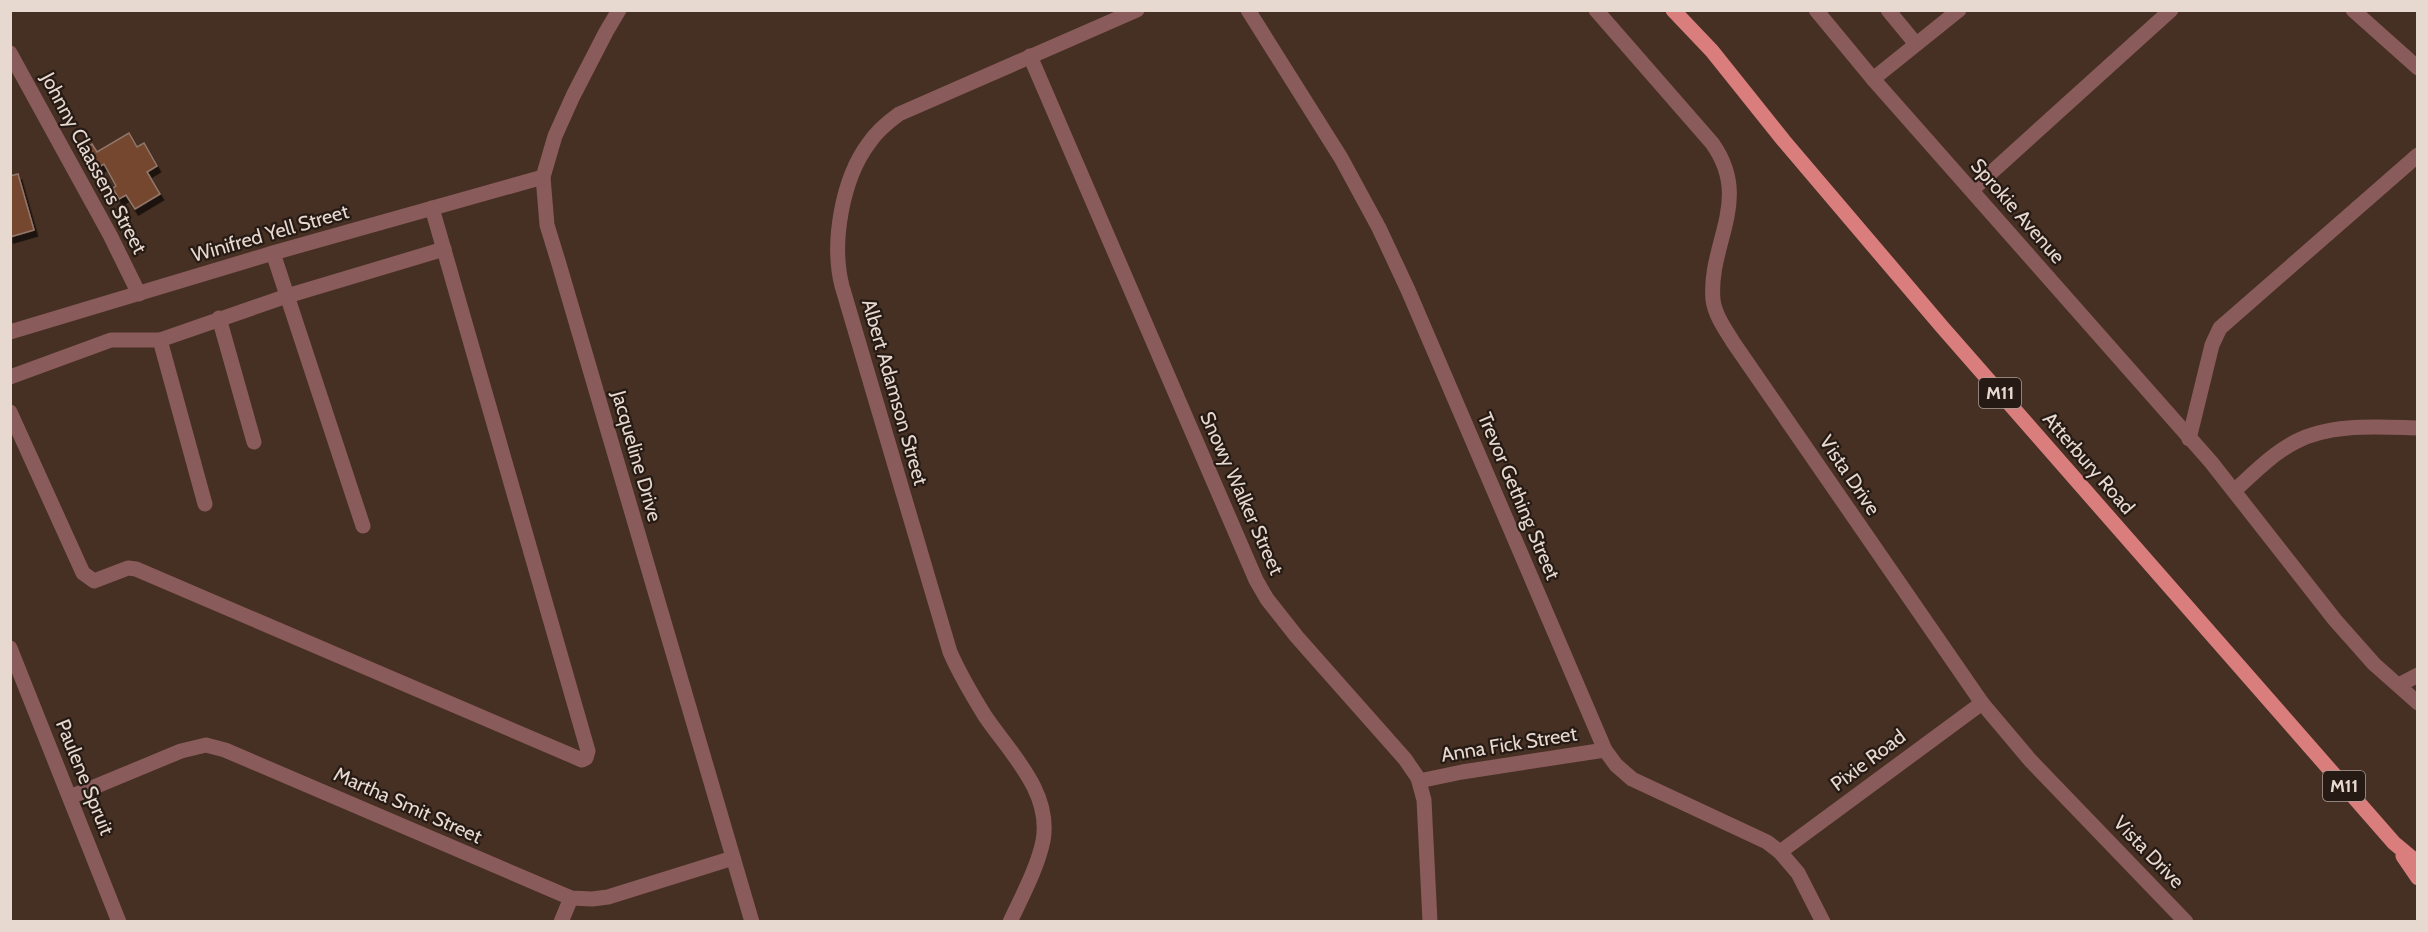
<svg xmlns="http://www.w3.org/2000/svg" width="2428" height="932" font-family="Cabin,sans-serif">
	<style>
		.building { fill: #74462e; stroke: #927769; stroke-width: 1.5; filter: url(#shadow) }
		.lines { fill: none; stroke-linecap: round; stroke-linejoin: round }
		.minor { stroke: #895b5a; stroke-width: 15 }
		.tertiary { stroke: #895b5a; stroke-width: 15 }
		.primary { stroke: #d97e7d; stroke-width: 15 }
		.labels { text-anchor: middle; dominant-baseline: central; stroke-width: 4.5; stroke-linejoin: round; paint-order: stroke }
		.shield { fill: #251a14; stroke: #ad9f98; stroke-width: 1.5 }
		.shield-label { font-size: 18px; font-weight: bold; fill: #e7d8d0 }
		.street-label { font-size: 20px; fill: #e7d8d0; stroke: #251a14 }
	</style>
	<defs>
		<filter id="shadow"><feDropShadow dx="3.5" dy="6" stdDeviation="0" flood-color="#0009"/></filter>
	</defs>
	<rect width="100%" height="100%" fill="#462f23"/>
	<!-- building -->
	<g class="building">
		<polygon points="129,133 137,147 144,143 157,166 147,172 160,194 135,209 126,195 119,199 113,188 116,186 104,164 94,170 82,150 92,144 97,152"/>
		<polygon points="18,174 34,230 10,237 10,176"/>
	</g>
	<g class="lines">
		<!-- minor -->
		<g class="minor">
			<polyline points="1248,10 1341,158 1379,228 1408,290 1605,750 1616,765 1632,779 1767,842 1780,852 1798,873 1823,922"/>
			<path d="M1596,10L1712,143C1753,200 1708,243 1713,300C1715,315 1725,329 1733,342L1982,703L2030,760L2186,922"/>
			<polyline points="1816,10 1873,79 2211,462 2335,620 2374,664 2418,703"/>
			<polyline points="1888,10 1916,44"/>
			<polyline points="2353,10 2418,68"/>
			<polyline points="10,53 110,235 139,294"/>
			<polyline points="1030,56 1256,580 1267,599 1297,637 1405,759 1418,778 1424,800 1430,922"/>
			<polyline points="1873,79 1959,10"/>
			<polyline points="1972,190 2171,10"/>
			<polyline points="273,253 363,526"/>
			<polyline points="219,318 254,442"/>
			<polyline points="160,340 205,504"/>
			<polyline points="10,377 111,340 160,340 287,296 444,249"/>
			<polyline points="10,412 83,573 94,581 128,568 136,569 582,760 586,758 588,751 432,208"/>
			<polyline points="2189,439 2212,345 2220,328 2418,155"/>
			<path d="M2234,491C2253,474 2272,454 2295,442C2330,423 2379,427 2418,428"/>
			<polyline points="10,648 119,922"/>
			<polyline points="2399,685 2418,675"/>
			<polyline points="1419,781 1462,772 1605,750"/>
			<polyline points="70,797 181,751 206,745 225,750 571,898 592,899 608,897 733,858"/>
			<polyline points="1780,852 1982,703"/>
			<polyline points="561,922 571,898"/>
			<path d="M1010,922C1022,896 1037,869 1043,841C1052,792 1010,753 985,716C972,695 960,675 950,652L842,286C831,243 842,179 869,143C877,131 888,122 899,114L1137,10"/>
		</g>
		<!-- tertiary -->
		<g class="tertiary">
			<polyline points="619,10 606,32 573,96 555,136 543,177 547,225 559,264 752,922"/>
			<polyline points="10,332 273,253 543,177"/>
		</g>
		<!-- primary -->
		<g class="primary">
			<polyline points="1673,10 1712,51 1784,141 1943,328 2394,843 2418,863"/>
			<polyline points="2403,856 2418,878"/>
		</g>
	</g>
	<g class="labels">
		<!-- shield labels -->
		<g class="shield">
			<rect x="1979" y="378" width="42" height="30" rx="4.5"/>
			<rect x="2323" y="771" width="42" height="30" rx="4.5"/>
		</g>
		<g class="shield-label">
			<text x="2000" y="393">M11</text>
			<text x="2344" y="786">M11</text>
		</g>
		<!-- street labels -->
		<g class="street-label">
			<text transform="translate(94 163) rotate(62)">Johnny Claassens Street</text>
			<text transform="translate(2018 211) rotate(49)">Sprokie Avenue</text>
			<text transform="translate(270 233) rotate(-16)">Winifred Yell Street</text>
			<text transform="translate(895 392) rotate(74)">Albert Adamson Street</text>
			<text transform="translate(637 456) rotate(74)">Jacqueline Drive</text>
			<text transform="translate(2089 463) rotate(49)">Atterbury Road</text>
			<text transform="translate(1850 475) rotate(56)">Vista Drive</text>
			<text transform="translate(1242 493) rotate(66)">Snowy Walker Street</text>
			<text transform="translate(1519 496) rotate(67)">Trevor Gething Street</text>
			<text transform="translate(1509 744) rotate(-9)">Anna Fick Street</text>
			<text transform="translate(1868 760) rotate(-37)">Pixie Road</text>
			<text transform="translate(85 777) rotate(68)">Paulene Spruit</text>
			<text transform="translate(408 805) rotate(24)">Martha Smit Street</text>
			<text transform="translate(2149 852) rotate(46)">Vista Drive</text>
		</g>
	</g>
	<!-- border -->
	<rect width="2428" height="932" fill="none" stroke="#e7d8d0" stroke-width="24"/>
</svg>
